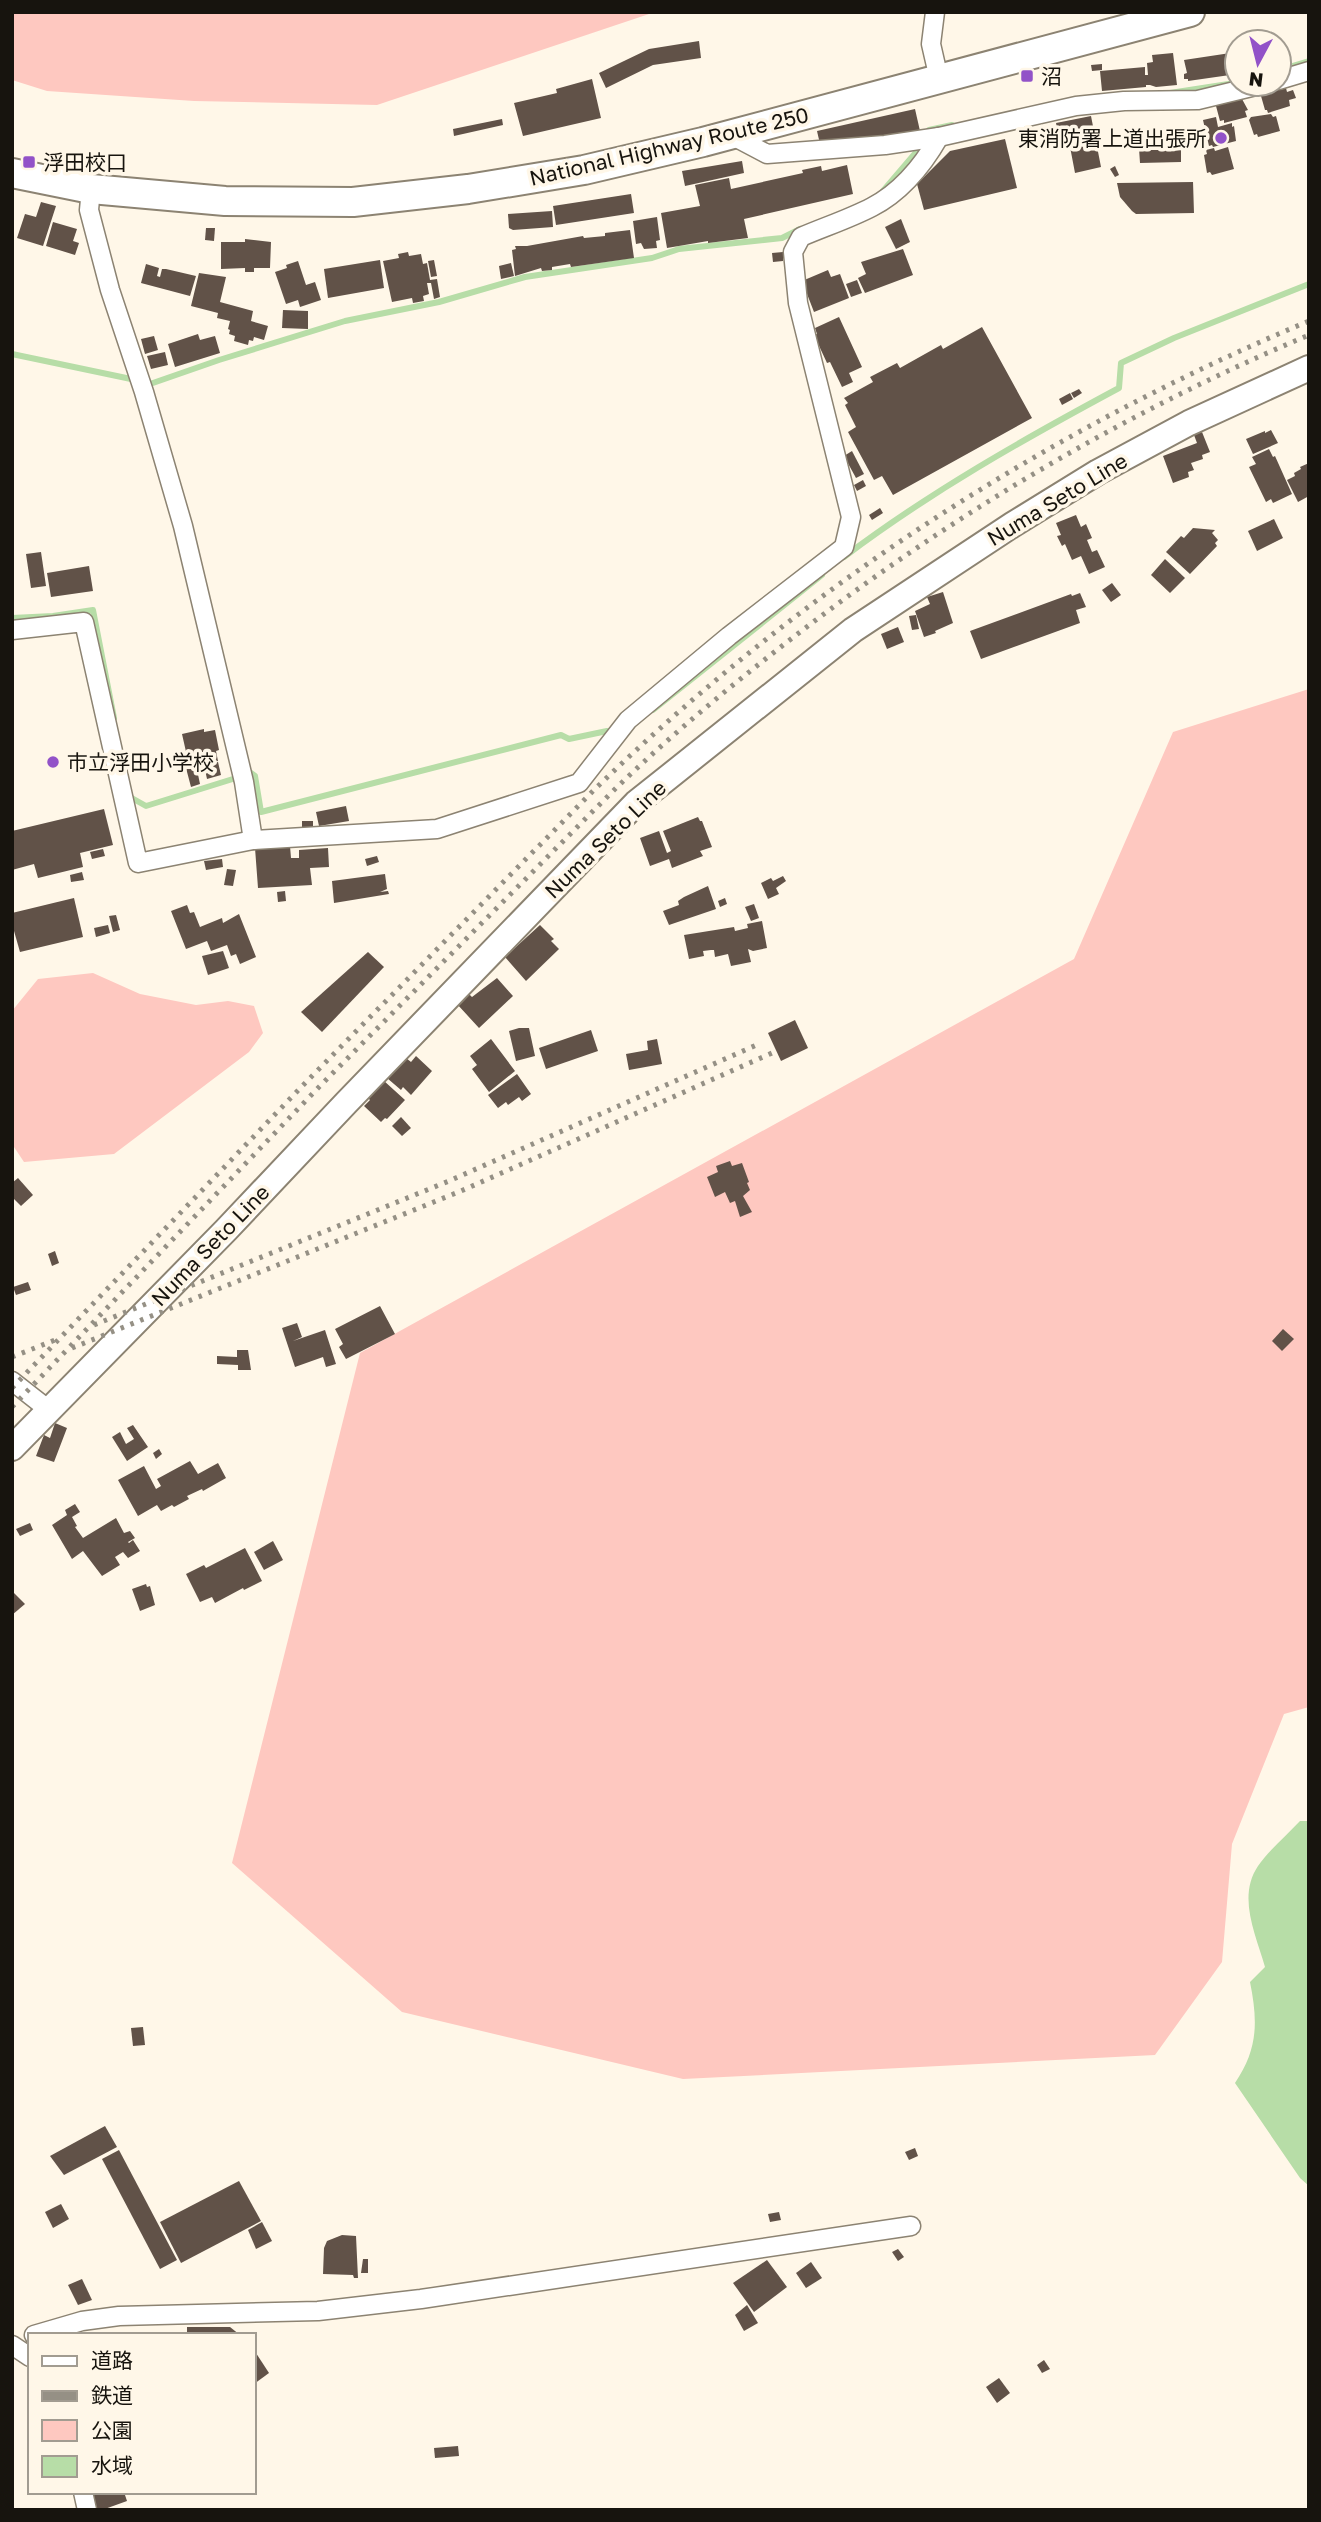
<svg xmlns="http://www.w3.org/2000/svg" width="1321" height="2522" font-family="'Golos Text','Noto Sans JP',sans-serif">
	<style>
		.green { fill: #fec8c0 }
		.water { fill: #b7dda7 }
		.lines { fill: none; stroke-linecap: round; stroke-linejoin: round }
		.stream { stroke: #b7dda7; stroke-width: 6 }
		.building { fill: #615248 }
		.minor-casing { stroke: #8c8372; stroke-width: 21 }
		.secondary-casing { stroke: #8c8372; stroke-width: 28 }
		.trunk-casing { stroke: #8c8372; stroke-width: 32 }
		.minor { stroke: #fff; stroke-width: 18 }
		.secondary { stroke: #fff; stroke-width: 24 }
		.trunk { stroke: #fff; stroke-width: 28 }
		.rail { stroke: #959085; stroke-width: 5; stroke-dasharray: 3.5 7; stroke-linecap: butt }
		.poi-dot { fill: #9252c8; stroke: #fff7e8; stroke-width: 2.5 }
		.labels { text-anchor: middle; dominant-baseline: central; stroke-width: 7; stroke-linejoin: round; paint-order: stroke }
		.poi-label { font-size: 21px; fill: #17140e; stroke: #fff7e8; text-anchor: start }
		.street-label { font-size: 21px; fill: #17140e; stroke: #fff7e8 }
	</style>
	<rect width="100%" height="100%" fill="#fff7e8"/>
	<!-- green -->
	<g class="green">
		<polygon points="12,12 655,12 377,105 194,101 47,91 12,80"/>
		<polygon points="1309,689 1309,1707 1284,1714 1232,1844 1222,1962 1155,2055 683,2079 402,2012 232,1863 360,1353 1074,959 1173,732"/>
		<polygon points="93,973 140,994 196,1005 228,1001 254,1006 263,1033 249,1052 114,1154 24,1162 12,1144 12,1011 38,979"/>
	</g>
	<!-- water -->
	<path class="water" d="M1300,1821H1309V2186L1300,2178L1235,2083C1258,2049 1258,2022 1250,1982L1265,1967C1256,1935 1237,1897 1258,1866C1269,1850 1286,1836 1300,1821Z"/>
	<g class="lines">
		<!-- stream -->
		<g class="stream">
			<polyline points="1279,70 1309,61"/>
			<polyline points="1170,93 1235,83"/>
			<polyline points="929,130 952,125"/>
			<polyline points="883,191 918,150"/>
			<polyline points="12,354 131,379"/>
			<polyline points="150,384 219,360 345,321 439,302 525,277 652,258 679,249 782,238 800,229"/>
			<path d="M844,557C930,492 1024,439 1119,388L1121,363L1174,338L1309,284"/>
			<polyline points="12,618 53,616 93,610 114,718"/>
			<polyline points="653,710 822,575"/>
			<polyline points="251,773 255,776 261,812 561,735 569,739 607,731"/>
			<polyline points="129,794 130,797 146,806 236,778"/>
		</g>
	</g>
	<!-- building -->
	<g class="building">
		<polygon points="699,41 701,58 653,65 606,88 599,73 649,49"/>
		<polygon points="1237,52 1237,74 1188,81 1188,79 1184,79 1184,74 1187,73 1184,60"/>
		<polygon points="1173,53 1177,85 1156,87 1150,85 1146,85 1146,87 1102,91 1100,71 1145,67 1145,75 1148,75 1147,63 1153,62 1152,55"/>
		<polygon points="1102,64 1102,70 1092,71 1091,65"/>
		<polygon points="592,79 601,118 523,136 514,103 557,93 556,89"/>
		<polygon points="1286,88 1287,92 1293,90 1296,98 1289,100 1290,106 1268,113 1267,110 1265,110 1261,96 1264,95 1263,93"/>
		<polygon points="1242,99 1248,110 1245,111 1247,117 1224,123 1224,120 1220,121 1216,106 1219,105 1218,103"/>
		<polygon points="915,109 920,131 820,144 817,131"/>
		<polygon points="1271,114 1273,117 1276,116 1280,131 1258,137 1257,134 1254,135 1249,120 1251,117"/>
		<polygon points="1091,116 1101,167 1075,173 1067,131 1058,133 1056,123"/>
		<polygon points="1216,117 1218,127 1232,123 1232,127 1234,126 1236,141 1213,147 1212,145 1209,146 1203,120"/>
		<polygon points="502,119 503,125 454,136 453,129"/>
		<polygon points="1169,127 1169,130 1181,130 1181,134 1186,134 1187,149 1181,149 1181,162 1140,163 1138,134 1158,134 1158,128"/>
		<polygon points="1005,139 1017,188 924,210 917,184 950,151"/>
		<polygon points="1228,147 1234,169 1212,175 1210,172 1207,173 1204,155 1207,154 1206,150 1214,148 1215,151"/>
		<polygon points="742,161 744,173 685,186 682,171"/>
		<polygon points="847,165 853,194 744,219 748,238 708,243 708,241 667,248 661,213 700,206 695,185 729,178 731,189 803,173 802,170 821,166 822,171"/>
		<polygon points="1115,166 1119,175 1115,177 1110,169"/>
		<polygon points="1193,182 1194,213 1136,214 1132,211 1120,197 1117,183"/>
		<polygon points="631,194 634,213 556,225 553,206"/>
		<polygon points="41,202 56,206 43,246 17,238 25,214 36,217"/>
		<polygon points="552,211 553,227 513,230 509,228 508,214"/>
		<polygon points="657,217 660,240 656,241 657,248 644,249 641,243 636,244 633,221"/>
		<polygon points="901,219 910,242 896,249 885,227"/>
		<polygon points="53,222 77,229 73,241 79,243 75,255 46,246"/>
		<polygon points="206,228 215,228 214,241 205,240"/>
		<polygon points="630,230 634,258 571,267 570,264 552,267 552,270 542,271 541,268 515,276 512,250 516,249 515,246 527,246 583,236 584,238 605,236 605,233"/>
		<polygon points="245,239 271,242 270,268 254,268 254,272 245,272 245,268 221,269 221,242 245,242"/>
		<polygon points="903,249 913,275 865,293 858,278 866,274 861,262"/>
		<polygon points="408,252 409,256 421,254 423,264 427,263 430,280 437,279 440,297 434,299 431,283 427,283 429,294 423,296 424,301 413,303 412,298 392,302 383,261 399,258 398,254"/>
		<polygon points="783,252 783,261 773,262 772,253"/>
		<polygon points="380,260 384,288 328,298 324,269"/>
		<polygon points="434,260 437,276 431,277 428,261"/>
		<polygon points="298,261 306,285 315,282 321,300 300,307 298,300 286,304 275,272 287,268 286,265"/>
		<polygon points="511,263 514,276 501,279 499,266"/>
		<polygon points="146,264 159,268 157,276 160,277 162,269 166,269 196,276 190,296 141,283"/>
		<polygon points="828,270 831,277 840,274 849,298 814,312 802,281"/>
		<polygon points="199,273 226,277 220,302 253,311 251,321 268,326 264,340 254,337 253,341 249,340 248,345 234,341 235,336 229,334 230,330 228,329 230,321 217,318 218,313 191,306"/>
		<polygon points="857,280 862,293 851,297 846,284"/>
		<polygon points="283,310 308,311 308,329 282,328"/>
		<polygon points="839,317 862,367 849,373 853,382 842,387 830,362 827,363 814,335 817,334 815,328"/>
		<polygon points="982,327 1032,418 893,495 882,476 874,480 848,432 856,427 845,405 848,403 844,398 873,382 870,377 897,363 900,368 941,345 943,349"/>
		<polygon points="198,334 200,340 215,336 220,353 175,367 168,344"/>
		<polygon points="154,336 158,350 145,354 141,339"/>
		<polygon points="165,352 168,365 151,369 147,356"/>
		<polygon points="1079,389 1082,393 1074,398 1071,393"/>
		<polygon points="1070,393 1073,399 1062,405 1059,399"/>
		<polygon points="1271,430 1278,443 1253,454 1246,439 1265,431 1265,433"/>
		<polygon points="1202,432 1210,452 1202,455 1203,459 1191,463 1194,470 1188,472 1189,477 1173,483 1163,456 1197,443 1194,435"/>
		<polygon points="1269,449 1273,457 1275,456 1292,494 1273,503 1271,499 1266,502 1249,467 1256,464 1252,457"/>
		<polygon points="852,451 864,474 856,478 844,456"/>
		<polygon points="1309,463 1309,496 1298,502 1287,480 1295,476 1294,473 1301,469 1300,467"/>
		<polygon points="863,480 866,486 857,491 854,485"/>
		<polygon points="880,508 883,513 872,520 869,515"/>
		<polygon points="1076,515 1081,527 1086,524 1092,538 1087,540 1092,552 1097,550 1105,567 1089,574 1081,556 1072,560 1065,544 1062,546 1057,536 1061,535 1056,523"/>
		<polygon points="1274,519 1283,538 1257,551 1248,531"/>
		<polygon points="1193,528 1215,530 1212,533 1218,540 1215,543 1217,546 1190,574 1166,552 1181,536 1184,538"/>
		<polygon points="41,552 46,586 31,588 26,554"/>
		<polygon points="1165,559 1185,578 1170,593 1151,575"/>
		<polygon points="89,566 93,591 51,597 47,573"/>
		<polygon points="1112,583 1121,595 1111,602 1102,590"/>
		<polygon points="943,592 953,623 935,631 936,633 924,637 915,611 930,604 927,597"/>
		<polygon points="1080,593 1086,607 1076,610 1080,623 981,659 970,631 1071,594 1072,596"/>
		<polygon points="916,615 919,629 912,630 909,616"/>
		<polygon points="898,627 904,642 887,649 881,634"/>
		<polygon points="204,729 204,732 215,730 219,750 216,751 218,761 196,765 200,784 191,787 186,768 192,767 192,764 189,765 182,734"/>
		<polygon points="218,762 221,775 207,779 204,765"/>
		<polygon points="346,806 349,821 319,826 316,812"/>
		<polygon points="104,809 113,845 80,853 83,867 38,878 34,864 12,870 12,831"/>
		<polygon points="698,817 700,821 702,821 712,847 700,851 703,856 672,868 669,859 650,866 640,838 659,831 667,853 671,851 663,831"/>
		<rect x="302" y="821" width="11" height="7"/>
		<polygon points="290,846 291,858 299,858 299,850 328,848 329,867 310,868 312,885 258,888 255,848"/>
		<polygon points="103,849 105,856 92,859 90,852"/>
		<polygon points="377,856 379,862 367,866 365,859"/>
		<polygon points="222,859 223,867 206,870 204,861"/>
		<polygon points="227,869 236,870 233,886 224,885"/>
		<polygon points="82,872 84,880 71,882 70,875"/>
		<polygon points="385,874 387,889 380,892 388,891 389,894 334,903 332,881"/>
		<polygon points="783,876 786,881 776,888 779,894 768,899 761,883 771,878 773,881"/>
		<polygon points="708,886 716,909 669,925 663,911 679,905 678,901 684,897"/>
		<polygon points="285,891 286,901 278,902 277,892"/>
		<polygon points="74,898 83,937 20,952 12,924 12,913"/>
		<polygon points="725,898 727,904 720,907 718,901"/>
		<polygon points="754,904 759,918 751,921 745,907"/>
		<polygon points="187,905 190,913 194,912 200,927 222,918 223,923 239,914 256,957 240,964 236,954 231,956 227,945 211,951 207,941 186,949 171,911"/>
		<polygon points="116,915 120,930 113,932 109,916"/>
		<polygon points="762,921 767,948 753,951 748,949 751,962 731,966 728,954 715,957 714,950 711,950 703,951 704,956 689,959 684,935 734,927 735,931 748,928 747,924"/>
		<polygon points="108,925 110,933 96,937 94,928"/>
		<polygon points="540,925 554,939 551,941 559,949 526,981 505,957"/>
		<polygon points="223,951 229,968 208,975 202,956"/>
		<polygon points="368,952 384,967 322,1032 301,1012"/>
		<polygon points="497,978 513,996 479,1028 457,1004 469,994 472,997"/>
		<polygon points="795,1020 808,1048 781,1061 768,1033"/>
		<polygon points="519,1028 529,1028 535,1056 516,1061 509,1031"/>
		<polygon points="591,1030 598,1051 546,1069 539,1048"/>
		<polygon points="491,1039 515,1071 489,1092 472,1069 477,1065 470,1056"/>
		<polygon points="657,1039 662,1064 629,1070 626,1054 648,1050 647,1041"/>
		<polygon points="416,1056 432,1071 411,1095 403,1087 401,1090 387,1078 406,1058 411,1062"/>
		<polygon points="517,1074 531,1094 522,1101 519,1097 508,1105 506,1102 498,1108 488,1095"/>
		<polygon points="383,1080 405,1100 387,1119 385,1118 381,1122 364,1106 370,1100 367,1097"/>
		<polygon points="401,1117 411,1128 402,1136 392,1126"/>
		<polygon points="730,1161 732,1166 742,1163 749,1182 747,1183 750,1190 743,1196 752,1212 740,1217 735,1201 730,1203 725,1192 715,1197 707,1177 718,1172 716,1166"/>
		<polygon points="18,1178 33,1195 21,1206 12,1197 12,1183"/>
		<polygon points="55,1251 59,1263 52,1266 48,1254"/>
		<polygon points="28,1282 31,1290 16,1295 13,1287"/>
		<polygon points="380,1306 395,1334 346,1359 339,1347 343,1344 335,1329"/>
		<polygon points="297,1323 302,1337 293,1341 325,1330 336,1364 326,1367 323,1357 295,1367 282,1328"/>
		<polygon points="1283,1329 1294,1339 1282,1351 1272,1341"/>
		<polygon points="237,1350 248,1350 251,1370 238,1370 238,1365 217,1364 217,1356 237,1357"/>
		<polygon points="55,1423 67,1428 54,1462 36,1456 44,1435 50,1438"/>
		<polygon points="133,1425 148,1447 127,1461 112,1437 120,1432 126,1444 134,1439 127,1428"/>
		<polygon points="159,1449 162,1454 156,1459 153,1453"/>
		<polygon points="190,1461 198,1474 218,1463 226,1478 203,1491 202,1489 187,1496 189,1499 174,1507 172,1505 161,1511 157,1505 138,1516 118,1480 144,1466 156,1489 161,1486 157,1479"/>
		<polygon points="75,1504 80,1512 72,1517 77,1526 75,1527 83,1538 116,1518 124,1533 130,1531 135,1538 128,1542 129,1543 133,1540 140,1551 128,1558 123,1552 115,1557 120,1565 102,1576 83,1551 72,1559 52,1525 67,1515 65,1510"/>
		<polygon points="30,1523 33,1530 20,1536 16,1529"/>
		<polygon points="273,1541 283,1560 264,1570 254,1552"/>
		<polygon points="245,1548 262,1581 244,1590 243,1588 215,1603 212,1597 200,1602 186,1574 204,1565 206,1568"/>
		<polygon points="146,1584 147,1587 150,1586 155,1605 140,1611 132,1589"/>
		<polygon points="12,1591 25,1604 12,1615"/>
		<polygon points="143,2027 145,2045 133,2046 131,2028"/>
		<polygon points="105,2126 117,2147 64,2175 50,2156"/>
		<polygon points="915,2148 918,2156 909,2160 905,2152"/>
		<polygon points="119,2150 177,2260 160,2269 102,2159"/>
		<polygon points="239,2181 261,2221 181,2263 160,2222"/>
		<polygon points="61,2204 69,2219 53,2228 45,2212"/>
		<polygon points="779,2212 781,2220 770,2222 768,2214"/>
		<polygon points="262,2222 272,2241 256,2249 248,2230"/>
		<polygon points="342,2235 356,2236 358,2278 354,2278 353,2275 323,2274 324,2248 327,2241"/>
		<polygon points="898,2249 904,2257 898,2261 892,2252"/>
		<polygon points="363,2259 368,2259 368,2273 361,2273"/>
		<polygon points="767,2260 787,2287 754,2312 733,2283"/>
		<polygon points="811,2262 822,2278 806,2288 796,2273"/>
		<polygon points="82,2279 92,2300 78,2305 68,2285"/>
		<polygon points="747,2305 758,2323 744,2331 735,2315"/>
		<polygon points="187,2327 230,2327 240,2335 187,2335"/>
		<polygon points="254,2350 269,2373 254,2384"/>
		<polygon points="1044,2360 1050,2369 1042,2373 1037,2365"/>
		<polygon points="999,2378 1010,2393 997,2403 986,2387"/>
		<polygon points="458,2446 459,2456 435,2458 434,2448"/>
		<polygon points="77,2492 124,2492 127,2501 102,2510 83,2510"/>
	</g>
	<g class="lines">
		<!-- minor casing -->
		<g class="minor-casing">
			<g id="minor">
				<polyline points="935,12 931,44 939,79"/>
				<polyline points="1279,80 1309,71"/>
				<polyline points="731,135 767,154 885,145 939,137 1076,106 1124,101 1198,100 1264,84"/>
				<polyline points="91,189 89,210 110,290 144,392 183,526 244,782 253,840"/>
				<path d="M12,630L84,622L138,863L253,840L437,829L579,783L628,720L729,636L844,547L851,517L798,303L793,252L801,237C824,227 849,219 872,207C901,192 923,165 939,137"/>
				<polyline points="12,1381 49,1410"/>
				<polyline points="34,2335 82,2321 119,2316 318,2311 421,2299 911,2226"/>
				<polyline points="12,2345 30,2357"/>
				<polyline points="83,2492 87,2510"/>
			</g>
		</g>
		<!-- secondary casing -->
		<g class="secondary-casing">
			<polyline id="secondary" points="12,1448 226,1230 346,1103 636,803 853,630 1012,525 1098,472 1189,423 1309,368"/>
		</g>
		<!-- trunk casing -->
		<g class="trunk-casing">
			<polyline id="trunk" points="12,173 91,189 225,201 353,202 468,189 584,170 703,142 1190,12"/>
		</g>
		<!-- minor -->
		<use href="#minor" class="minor"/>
		<!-- secondary -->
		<use href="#secondary" class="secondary"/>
		<!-- trunk -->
		<use href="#trunk" class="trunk"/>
		<!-- rail -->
		<g class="rail">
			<polyline points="94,1325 449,1181 761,1043"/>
			<polyline points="72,1348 461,1191 772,1053"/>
			<polyline points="12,1357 55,1340"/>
			<path d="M12,1388L309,1079L595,789C800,590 1045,431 1309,321"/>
			<path d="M12,1407L318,1088L610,794C667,738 728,688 791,639C950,516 1123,413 1309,335"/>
		</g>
	</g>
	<!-- markers -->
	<g class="poi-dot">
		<rect x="1020" y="69" width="14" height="14" rx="3.5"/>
		<circle cx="1221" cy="138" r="7"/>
		<rect x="22" y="155" width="14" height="14" rx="3.5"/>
		<circle cx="53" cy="762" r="7"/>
	</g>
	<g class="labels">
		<!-- poi labels -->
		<g class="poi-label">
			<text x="1041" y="76">沼</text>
			<text x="1207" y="138" text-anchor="end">東消防署上道出張所</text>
			<text x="43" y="162">浮田校口</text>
			<text x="67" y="762">市立浮田小学校</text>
		</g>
		<!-- street labels -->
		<g class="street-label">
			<text transform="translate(669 146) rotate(-13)">National Highway Route 250</text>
			<text transform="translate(1057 499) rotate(-31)">Numa Seto Line</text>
			<text transform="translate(605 839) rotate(-44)">Numa Seto Line</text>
			<text transform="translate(210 1245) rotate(-46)">Numa Seto Line</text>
		</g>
	</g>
	<!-- border -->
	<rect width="1321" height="2522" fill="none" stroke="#17140e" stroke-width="28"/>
	<!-- legend -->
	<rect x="28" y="2333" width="228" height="161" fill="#fff7e8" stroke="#a29c91" stroke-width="2"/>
	<rect x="42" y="2356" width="35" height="10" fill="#ffffff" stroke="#a29c91" stroke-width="2"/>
	<text x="91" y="2368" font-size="21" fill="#17140e">道路</text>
	<rect x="42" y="2391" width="35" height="10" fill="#959085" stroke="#a29c91" stroke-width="2"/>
	<text x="91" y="2403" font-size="21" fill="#17140e">鉄道</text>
	<rect x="42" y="2420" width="35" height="21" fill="#fec8c0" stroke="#a29c91" stroke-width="2"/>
	<text x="91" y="2438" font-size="21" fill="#17140e">公園</text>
	<rect x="42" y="2456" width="35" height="21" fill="#b7dda7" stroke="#a29c91" stroke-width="2"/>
	<text x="91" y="2473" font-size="21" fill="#17140e">水域</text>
	<!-- north arrow -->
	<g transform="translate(1258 63) rotate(187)"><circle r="33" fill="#fff7e8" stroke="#a29c91" stroke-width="2"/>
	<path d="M0-5L12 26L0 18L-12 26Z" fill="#9252c8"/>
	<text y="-10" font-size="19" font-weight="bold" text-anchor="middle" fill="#17140e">N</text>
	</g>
</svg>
